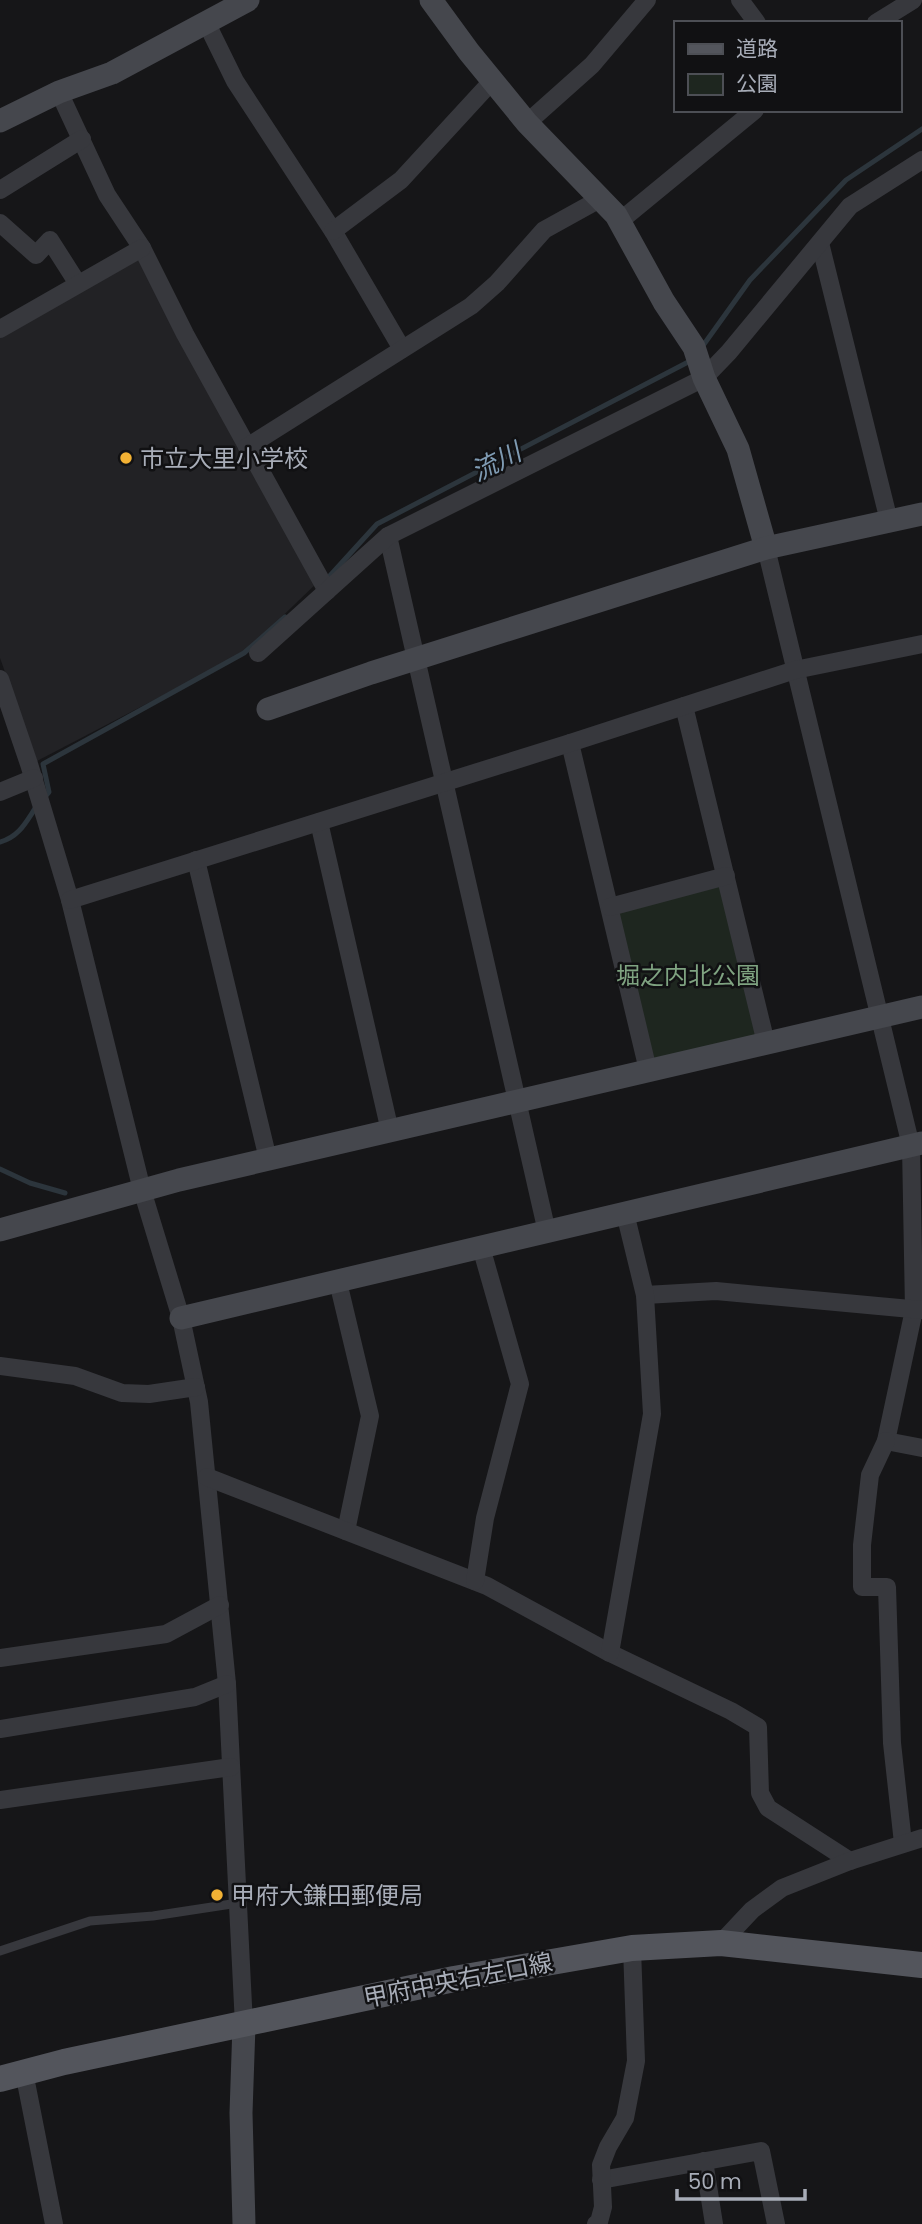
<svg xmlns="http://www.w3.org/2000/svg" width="922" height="2224" font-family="Poppins,'Noto Sans JP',sans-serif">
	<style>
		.built { fill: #222225 }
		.green { fill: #1e261f }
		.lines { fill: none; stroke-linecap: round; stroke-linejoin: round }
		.stream { stroke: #2c353c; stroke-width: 5 }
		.lane { stroke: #37383d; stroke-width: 9 }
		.street { stroke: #37383d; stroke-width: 18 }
		.secondary { stroke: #45474d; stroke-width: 23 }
		.primary { stroke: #53555c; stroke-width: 26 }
		.poi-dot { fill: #f2b134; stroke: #111113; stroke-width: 2.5 }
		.labels { text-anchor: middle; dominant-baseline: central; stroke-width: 5; stroke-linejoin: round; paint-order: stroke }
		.poi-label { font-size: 24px; fill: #a8adb8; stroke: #111113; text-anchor: start }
		.park-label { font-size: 24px; fill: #7fa381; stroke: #111113 }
		.street-label { font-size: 24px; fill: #a8adb8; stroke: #111113 }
		.water-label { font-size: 26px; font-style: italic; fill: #7f9bb3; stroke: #111113 }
	</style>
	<rect width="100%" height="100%" fill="#161618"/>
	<!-- built -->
	<polygon class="built" points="138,259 321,579 244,653 37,761 0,658 0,338"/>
	<!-- green -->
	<polygon class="green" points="726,876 766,1043 648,1070 610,907"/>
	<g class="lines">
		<!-- stream -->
		<g class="stream">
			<polyline points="702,347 750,280 846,180 922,129"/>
			<polyline points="326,580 377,524 692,360"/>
			<polyline points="43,799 49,792 43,764 244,653 285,617"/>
			<path d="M0,842C19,837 26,822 36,807"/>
			<polyline points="0,1169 30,1183 65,1193"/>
		</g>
		<!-- lane -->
		<polyline class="lane" points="0,1951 90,1921 153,1916 238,1903"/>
		<!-- street -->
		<g class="street">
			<polyline points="740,0 757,23"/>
			<polyline points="876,23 913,0"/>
			<polyline points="207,24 235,81 333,231 402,349"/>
			<polyline points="59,92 107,195 142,248 185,334 327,591"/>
			<polyline points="527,123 592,65 647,0"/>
			<polyline points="0,190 82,139"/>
			<polyline points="620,221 755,110"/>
			<polyline points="0,223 36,255 50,240 78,284"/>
			<polyline points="333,231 401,180 493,80"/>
			<polyline points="820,243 889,521"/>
			<polyline points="0,329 142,248"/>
			<polyline points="247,447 471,306 497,283 544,230 600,199"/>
			<polyline points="388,536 547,1232"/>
			<polyline points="766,548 911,1146 914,1310 886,1441 922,1448"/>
			<polyline points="258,653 388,536 704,378 729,352 850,206 922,160"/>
			<polyline points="0,679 29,764 70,900 142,1190 181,1318 199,1402 227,1684 244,2025"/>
			<polyline points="684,706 766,1043"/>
			<polyline points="570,743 648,1070"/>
			<polyline points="0,792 34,778"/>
			<polyline points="319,822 390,1131"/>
			<polyline points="196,860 268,1159"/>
			<polyline points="70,900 570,743 795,670 922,644"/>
			<polyline points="610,907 726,876"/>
			<polyline points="338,1282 370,1416 346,1531"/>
			<polyline points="645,1295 716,1291 922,1310"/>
			<polyline points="0,1366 75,1376 122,1393 149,1394 196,1387"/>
			<polyline points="886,1441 870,1475 862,1545 862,1587 887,1587 892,1743 903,1843"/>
			<polyline points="207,1477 487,1586 610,1653 731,1711 758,1727 760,1793 768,1808 850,1861"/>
			<polyline points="475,1581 485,1518 520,1384 481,1247"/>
			<polyline points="610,1653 652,1414 645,1295 625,1213"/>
			<polyline points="0,1658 166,1634 220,1605"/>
			<polyline points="0,1729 195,1697 227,1684"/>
			<polyline points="0,1800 231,1767"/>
			<polyline points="721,1943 752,1910 782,1888 850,1861 922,1838"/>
			<polyline points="24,2072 54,2224"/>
			<polyline points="704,2161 714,2224"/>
			<polyline points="601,2180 761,2151 776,2224"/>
			<polyline points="596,2224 599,2222 603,2207 601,2165 608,2147 625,2118 636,2061 632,1948"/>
		</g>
		<!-- secondary -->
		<g class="secondary">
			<polyline points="431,0 469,52 527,123 616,215 664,302 694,347 704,378 738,449 766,548"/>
			<polyline points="0,121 59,92 112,73 248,0"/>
			<polyline points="268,709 371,673 766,548 922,514"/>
			<polyline points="0,1230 179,1180 922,1007"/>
			<polyline points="181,1318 922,1143"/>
			<polyline points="244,2025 241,2113 244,2224"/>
		</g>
		<!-- primary -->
		<polyline class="primary" points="0,2079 64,2062 454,1979 632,1948 721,1943 922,1965"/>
	</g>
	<!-- markers -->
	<g class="poi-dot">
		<circle cx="126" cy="458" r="7"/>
		<circle cx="217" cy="1895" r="7"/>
	</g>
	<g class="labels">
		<!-- poi labels -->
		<g class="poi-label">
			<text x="140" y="458">市立大里小学校</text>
			<text x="231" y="1895">甲府大鎌田郵便局</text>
		</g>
		<!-- park labels -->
		<g class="park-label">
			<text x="688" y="975">堀之内北公園</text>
		</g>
		<!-- street labels -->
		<g class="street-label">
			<text transform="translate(458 1980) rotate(-11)">甲府中央右左口線</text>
		</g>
		<!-- water labels -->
		<g class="water-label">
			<text transform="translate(496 462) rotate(-27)">流川</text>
		</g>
	</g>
	<!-- legend -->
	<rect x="674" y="21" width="228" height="91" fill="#111113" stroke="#4d4f55" stroke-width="2"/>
	<rect x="688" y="44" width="35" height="10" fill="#53555c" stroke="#4d4f55" stroke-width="2"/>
	<text x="736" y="56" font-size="21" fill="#a8adb8">道路</text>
	<rect x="688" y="74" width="35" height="21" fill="#1e261f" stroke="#4d4f55" stroke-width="2"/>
	<text x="736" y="91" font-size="21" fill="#a8adb8">公園</text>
	<!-- scale -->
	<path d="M677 2189v10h128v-10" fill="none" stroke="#a8adb8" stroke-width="3.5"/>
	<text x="688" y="2189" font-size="21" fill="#a8adb8" stroke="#111113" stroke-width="5" paint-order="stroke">50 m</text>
</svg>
